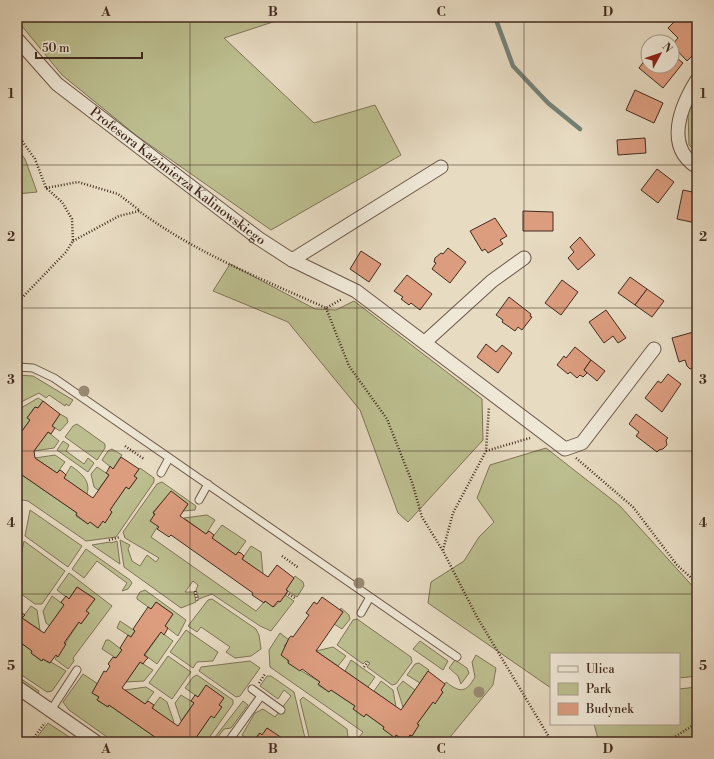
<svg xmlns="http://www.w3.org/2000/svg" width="714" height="759" font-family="'Libre Bodoni',serif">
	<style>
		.green { fill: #bcbe8f; stroke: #807457 }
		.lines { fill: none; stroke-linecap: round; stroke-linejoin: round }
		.stream { stroke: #758177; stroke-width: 4.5 }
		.building { fill: #dc9d7f; stroke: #432b1f }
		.service-casing { stroke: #6c5748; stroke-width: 9 }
		.minor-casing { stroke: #6c5748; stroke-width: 15 }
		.path { stroke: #432b1f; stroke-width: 2.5; stroke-dasharray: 1 2; stroke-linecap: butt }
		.service { stroke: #efe8d7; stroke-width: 7 }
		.minor { stroke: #efe8d7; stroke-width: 13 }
		.tree { fill: #9a8a74 }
		.grid { fill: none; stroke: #432b1f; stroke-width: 1; stroke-opacity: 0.55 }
		.labels { text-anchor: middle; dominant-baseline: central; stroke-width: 4; stroke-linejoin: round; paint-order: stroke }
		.street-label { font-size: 13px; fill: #432b1f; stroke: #efe8d7 }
		.neatline { fill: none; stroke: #432b1f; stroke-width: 1.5 }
		.grid-label { font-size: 13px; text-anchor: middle; font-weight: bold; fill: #432b1f }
	</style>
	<rect width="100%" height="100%" fill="#e7dbc2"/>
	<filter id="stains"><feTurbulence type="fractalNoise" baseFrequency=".005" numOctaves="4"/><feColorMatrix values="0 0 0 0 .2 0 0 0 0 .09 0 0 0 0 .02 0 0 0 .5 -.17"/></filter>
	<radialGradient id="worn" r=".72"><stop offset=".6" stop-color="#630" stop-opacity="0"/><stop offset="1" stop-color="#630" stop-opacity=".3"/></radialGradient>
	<!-- green -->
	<g class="green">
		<polygon points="17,17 288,17 224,38 314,123 375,105 401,155 271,230 137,136 62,75 17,20"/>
		<polygon points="697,96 697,153 689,145 688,112"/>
		<polygon points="17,148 25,159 37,192 17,194"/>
		<polygon points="230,264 315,309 336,310 354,301 482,399 483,440 408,522 398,513 360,410 288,322 213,291"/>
		<polygon points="17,375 33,376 73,400 69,406 66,404 65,406 49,395 46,398 39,393 21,402 17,399"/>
		<polygon points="38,398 43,401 38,408 35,407 27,418 30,420 17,438 17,406 21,408"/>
		<polygon points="60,414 67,418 68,422 60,431 52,426"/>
		<polygon points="77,424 105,444 105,448 97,460 65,437 73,426"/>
		<polygon points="48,432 59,441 54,448 34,451"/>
		<polygon points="63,441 69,445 66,451 84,464 88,458 94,463 88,472 57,450"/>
		<polygon points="546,448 620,506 697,591 697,676 679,678 679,654 551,654 551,688 428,603 431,582 464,561 479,537 494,522 477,498 490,465"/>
		<polygon points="112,449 122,455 113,469 102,460 108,451"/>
		<polygon points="55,455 65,462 57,473 35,458"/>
		<path d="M71,466C81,473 91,481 87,494L64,478Z"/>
		<polygon points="97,467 109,475 98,490 94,487 91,474"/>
		<polygon points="140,468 154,478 154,482 116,537 86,541 28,501 17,499 17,475 20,477 22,475 77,513 76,516 88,524 90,522 98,528 103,521 105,522 112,512 110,510 126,487 129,489 137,478 134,476"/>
		<polygon points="162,482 196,506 195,510 183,511 188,504 171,492 153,512 158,526 151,537 256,611 265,601 274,607 285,595 294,601 271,631 260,626 212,594 199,599 196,590 198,585 193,581 185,592 194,592 196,602 181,608 124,567 120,540 130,545 128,549 132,561 140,566 147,555 156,562 159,558 125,538 123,532 157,484"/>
		<polygon points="30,510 82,546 68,567 25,536"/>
		<polygon points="207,515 215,520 206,534 184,518"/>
		<polygon points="222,525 246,541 236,555 212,538"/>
		<polygon points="24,541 65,571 42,604 35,604 17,591 17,576"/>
		<polygon points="117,541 120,564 92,545 110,542 111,543"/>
		<polygon points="251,546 261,552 263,574 242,559"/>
		<polygon points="86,549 130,580 132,583 128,589 122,591 127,583 97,561 84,578 72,569"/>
		<polygon points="69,573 112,606 73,658 74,661 68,669 55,659 79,622 81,624 89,613 86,611 95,599 77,587 69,599 57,590"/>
		<polygon points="295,576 303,582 304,586 297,597 286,590"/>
		<polygon points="145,590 186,620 178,636 165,626 173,614 156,602 151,609 137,599 137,597 140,592"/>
		<polygon points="52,596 64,605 50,626 46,623 43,611"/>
		<polygon points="212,599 256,629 259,635 261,649 251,656 235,658 226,652 230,647 201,627 197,632 188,626 208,600"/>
		<polygon points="31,606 37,610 40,630 22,618"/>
		<polygon points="341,608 349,615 350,619 342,629 334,624 343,612 340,610"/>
		<polygon points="357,619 411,657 412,662 396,684 392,685 367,667 370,663 366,661 363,664 337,645 353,620"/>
		<polygon points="120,621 135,631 131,637 117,628"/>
		<polygon points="186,630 218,652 213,661 197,662 193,668 170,652"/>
		<polygon points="161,632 173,641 157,664 145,655"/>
		<path d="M280,633L289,640L284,646L286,648L288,663L320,682L318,685L329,692L331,690L355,706L353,709L366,714L384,727L383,729L395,737L396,735L405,741L410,735L412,736L419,725L417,724L433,702L435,703L443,692L441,690L446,682C460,693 466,693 475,677L472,662L476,655L496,668L493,685L446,742H349L351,740L359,737L363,732L270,667L269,650Z"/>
		<polygon points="17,640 32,651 31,653 41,661 43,659 49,663 51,662 66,671 52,691 47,692 17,672"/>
		<polygon points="106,640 109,640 122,650 116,658 102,649"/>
		<polygon points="420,641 448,661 443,670 413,649"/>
		<polygon points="333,647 346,656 338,666 316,651"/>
		<polygon points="168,656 191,672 172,699 149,683"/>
		<polygon points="351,660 375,677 368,687 345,671"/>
		<polygon points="455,660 467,668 469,673 461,684 458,676 449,668"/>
		<polygon points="250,661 260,668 240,696 236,697 199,671 201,667"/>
		<polygon points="140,662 153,670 144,681 126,682"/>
		<polygon points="419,663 429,670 420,683 407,675 415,664"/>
		<polygon points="83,674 98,684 92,693 99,697 97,700 108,707 109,705 162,742 114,742 69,710 63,702"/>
		<polygon points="197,675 233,700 233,704 206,742 199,742 195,739 211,716 222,707 219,705 224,698 207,686 198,697 185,688 193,677"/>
		<polygon points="17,676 39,691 37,695 17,682"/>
		<polygon points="267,676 271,676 294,692 305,738 302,742 283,742 284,740 267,728 262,735 259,733 253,742 242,735 255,713 263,709 275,717 291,696 284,690 278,699 260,686"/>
		<polygon points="381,681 393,690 396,707 374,691"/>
		<polygon points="403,681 415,690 403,707 397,688"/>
		<polygon points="146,687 154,692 145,704 125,690"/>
		<polygon points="697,687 697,742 599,742 594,724 679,724 679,689"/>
		<polygon points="181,695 194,703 181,721 175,703"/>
		<polygon points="160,697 167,702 174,722 173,723 152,708"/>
		<polygon points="303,697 347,729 348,737 344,742 305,742 309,737 300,700"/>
		<polygon points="243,701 248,705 231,728 224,729 217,738 215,737"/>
		<polygon points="48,723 77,742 33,742"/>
	</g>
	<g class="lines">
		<!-- stream -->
		<polyline class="stream" points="495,17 513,66 548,103 580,129"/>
	</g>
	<!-- building -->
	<g class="building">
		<polygon points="679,17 694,17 697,20 697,51 687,61 672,45 678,38 668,28"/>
		<polygon points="672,54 683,63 663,88 639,68 648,56 648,66 672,66"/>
		<polygon points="635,90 663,103 654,123 626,110"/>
		<polygon points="645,138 646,153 618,155 617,140"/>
		<polygon points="657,169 674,182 658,203 641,190"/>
		<polygon points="683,190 697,193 696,223 677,219"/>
		<polygon points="523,211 553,212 553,231 523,231"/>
		<polygon points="495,218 507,236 500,240 503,244 488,253 485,249 482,251 470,231"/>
		<polygon points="580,237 595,255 578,270 568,258 574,252 570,247"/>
		<polygon points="448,248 466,262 450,283 432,269 436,263 434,262 435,258 441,253 443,254"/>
		<polygon points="361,251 381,264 369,282 350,269"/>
		<polygon points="407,275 432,294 420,310 411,303 409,305 401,299 403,297 394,291"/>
		<polygon points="630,277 647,289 635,305 618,293"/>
		<polygon points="562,280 578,292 561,315 545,303"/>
		<polygon points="647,289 664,301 652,317 635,305"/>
		<polygon points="509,297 531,314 530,316 532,317 522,330 518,327 515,331 502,322 503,320 496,315"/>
		<polygon points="606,310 626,338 618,343 613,336 604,343 589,322"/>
		<polygon points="697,331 697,367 690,369 687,366 685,360 679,362 672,338"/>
		<polygon points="486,344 496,352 502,345 512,353 498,373 477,357"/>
		<polygon points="575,347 591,360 584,370 587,373 583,377 580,375 577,378 570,372 568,374 557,365 564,356 566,358"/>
		<polygon points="591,360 605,371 597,381 584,370"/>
		<polygon points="668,374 681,384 662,412 645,398 658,381 661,383"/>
		<polygon points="43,401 60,414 52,426 55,428 51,434 48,432 34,451 35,458 57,473 60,470 63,472 66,475 64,478 87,494 93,498 109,475 106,473 108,470 110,466 113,469 121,457 139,469 134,476 137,478 129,489 126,487 110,510 112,512 105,523 103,521 98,528 90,522 88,524 76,515 77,513 22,475 21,477 17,475 17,438 30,420 27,418 35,407 38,408"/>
		<polygon points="636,414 668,438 666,440 667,445 663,449 659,450 657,452 636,436 639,432 629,424"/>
		<polygon points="171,491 188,504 180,516 206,534 209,531 214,535 212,538 236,555 238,552 241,553 244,556 242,559 268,577 277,565 294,578 286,590 288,591 280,602 278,601 273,607 265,601 264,603 252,595 253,593 171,535 169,537 157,529 159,527 150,521 155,514 153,513"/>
		<polygon points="77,587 95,599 86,611 89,613 81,624 79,622 64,643 66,644 58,657 56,655 50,663 43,659 42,661 31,653 32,651 17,640 17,612 18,610 25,615 22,618 44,633 64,605 61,602 66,596 69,599"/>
		<polygon points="322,597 343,612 316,651 401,710 428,671 445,684 441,690 443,692 435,704 433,702 417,724 419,725 412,736 410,735 405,741 396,735 395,738 383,729 384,727 366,714 364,717 353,709 355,706 331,690 329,692 318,684 320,682 302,669 300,671 288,663 289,661 281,655 289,638 291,636 293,637 309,615 306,613 314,602 317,604"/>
		<polygon points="156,602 173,614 165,626 168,628 164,635 161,632 144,655 148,658 145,661 143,664 140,662 122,688 145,704 148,701 154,705 152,708 178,726 194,703 191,701 195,695 198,697 206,685 224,698 219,705 222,707 214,718 211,716 195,739 196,742 162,742 109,705 108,707 97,700 99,697 92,693 104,671 106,672 110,666 108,664 113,657 116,658 122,650 120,648 128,635 131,637 135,631 133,629 148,607 151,609"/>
		<polygon points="267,728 285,740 283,742 253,742 260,733 262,735"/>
	</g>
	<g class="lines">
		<!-- service casing -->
		<g class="service-casing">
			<g id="service">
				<polyline points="17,367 33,368 54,378 457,657"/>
				<polyline points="161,473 169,458"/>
				<polyline points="199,500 208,484"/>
				<polyline points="361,613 370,597"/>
				<polyline points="252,689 281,710"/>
				<polyline points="51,710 77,670"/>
				<polyline points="228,742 261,696"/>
			</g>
		</g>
		<!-- minor casing -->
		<g class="minor-casing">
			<g id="minor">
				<path id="s1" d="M17,39L57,84L258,238L292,260L356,291L565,449L582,443L654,349"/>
				<path d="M697,80C681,106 664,146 697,167"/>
				<polyline points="292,260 441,167"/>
				<polyline points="425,342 492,281 524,258"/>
				<polyline points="17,687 96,742"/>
			</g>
		</g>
		<!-- path -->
		<g class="path">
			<polyline points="17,134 35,159 46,188 62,202 72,219 73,241 66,252 17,303"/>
			<polyline points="46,188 78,182 118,194 139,210"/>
			<path d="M73,241L119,216L139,211C196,253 262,279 326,308L342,299"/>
			<polyline points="326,308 349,366 387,419 412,482 422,517 443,551 477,617 552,742"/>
			<polyline points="17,401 18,402"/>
			<polyline points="125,446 144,459"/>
			<polyline points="486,451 530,438"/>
			<polyline points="576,458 633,507 677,565 697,583"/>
			<polyline points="109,540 120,537"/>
			<polyline points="443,550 453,513 486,451 489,407"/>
			<polyline points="282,556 299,568"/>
			<polyline points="195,591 198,602"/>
			<polyline points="286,593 295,598"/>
			<polyline points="364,667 368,662"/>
			<polyline points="259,683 265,674"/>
			<polyline points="30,742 45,723"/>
			<polyline points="673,742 676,736 697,723"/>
		</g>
		<!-- service -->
		<use href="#service" class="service"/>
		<!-- minor -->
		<use href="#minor" class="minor"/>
	</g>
	<!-- trees -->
	<g class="tree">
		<circle cx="84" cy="391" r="5.5"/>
		<circle cx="359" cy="583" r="5.5"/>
		<circle cx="479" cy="692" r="5.5"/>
	</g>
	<!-- grid -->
	<path class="grid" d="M190,17V742M357,17V742M524,17V742M17,165H697M17,308H697M17,451H697M17,594H697"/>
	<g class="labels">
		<!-- street labels -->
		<g class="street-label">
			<text stroke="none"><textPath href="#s1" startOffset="212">Profesora Kazimierza Kalinowskiego</textPath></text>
		</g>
	</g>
	<!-- margin -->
	<rect width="714" height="759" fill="none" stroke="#e7dbc2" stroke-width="44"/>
	<!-- legend -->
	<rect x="550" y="653" width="130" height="72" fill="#efe8d7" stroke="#aa9c8d"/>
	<rect x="558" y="666" width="20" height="6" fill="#efe8d7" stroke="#aa9c8d"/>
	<text x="586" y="673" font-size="12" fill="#432b1f">Ulica</text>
	<rect x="558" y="683" width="20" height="12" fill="#bcbe8f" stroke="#aa9c8d"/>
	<text x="586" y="693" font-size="12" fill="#432b1f">Park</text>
	<rect x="558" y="703" width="20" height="12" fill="#dc9d7f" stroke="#aa9c8d"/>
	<text x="586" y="713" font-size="12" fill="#432b1f">Budynek</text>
	<!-- north arrow -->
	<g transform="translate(660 54) rotate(50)"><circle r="19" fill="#efe8d7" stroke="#aa9c8d"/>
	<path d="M0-3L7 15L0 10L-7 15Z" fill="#8f2418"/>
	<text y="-6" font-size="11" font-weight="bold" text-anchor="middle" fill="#432b1f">N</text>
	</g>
	<!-- scale -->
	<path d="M36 52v6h106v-6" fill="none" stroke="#432b1f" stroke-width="2"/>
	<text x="42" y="52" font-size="12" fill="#432b1f" stroke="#efe8d7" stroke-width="3" paint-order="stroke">50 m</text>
	<rect x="22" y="22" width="670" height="715" class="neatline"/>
	<g class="grid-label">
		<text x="106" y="16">A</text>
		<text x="273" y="16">B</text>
		<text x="441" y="16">C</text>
		<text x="608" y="16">D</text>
		<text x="11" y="98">1</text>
		<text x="703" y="98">1</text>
		<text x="11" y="241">2</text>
		<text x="703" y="241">2</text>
		<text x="11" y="384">3</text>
		<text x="703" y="384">3</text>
		<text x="11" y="527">4</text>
		<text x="703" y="527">4</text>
		<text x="11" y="670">5</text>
		<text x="703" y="670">5</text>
		<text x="106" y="753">A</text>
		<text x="273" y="753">B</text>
		<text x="441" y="753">C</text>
		<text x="608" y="753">D</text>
	</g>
	<rect width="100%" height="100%" filter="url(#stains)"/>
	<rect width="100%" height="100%" fill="url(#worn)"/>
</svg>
